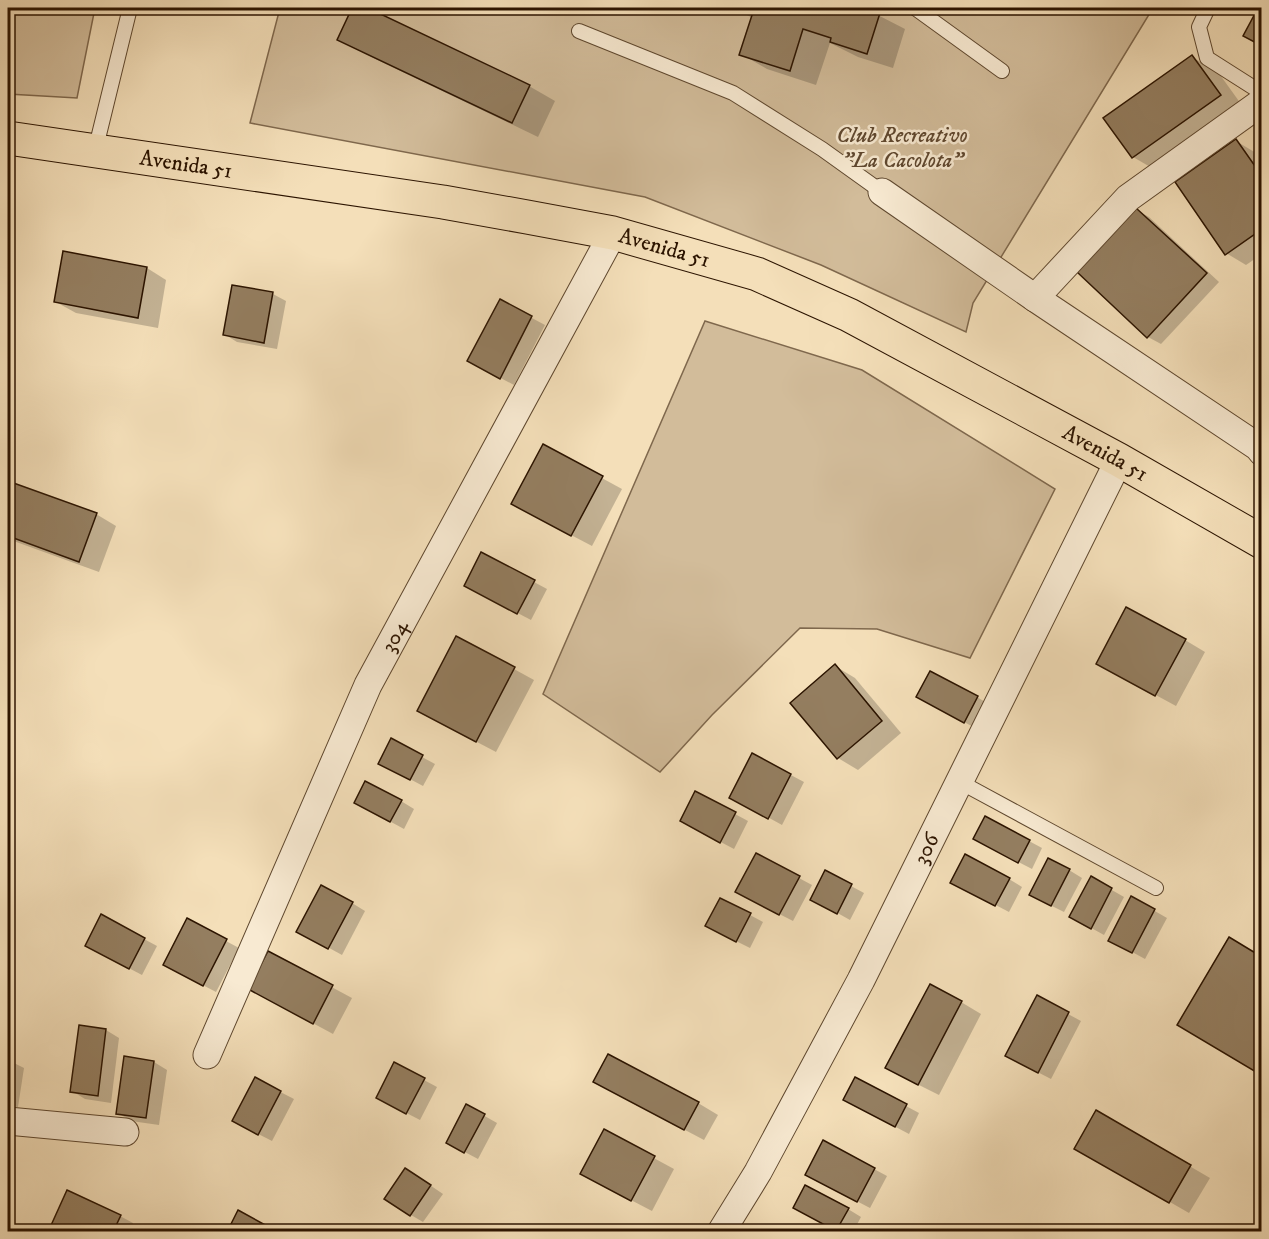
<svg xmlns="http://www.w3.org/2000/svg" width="1269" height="1239" font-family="'IM FELL DW Pica',serif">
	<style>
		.green { fill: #d2bc9a; stroke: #7f684d; stroke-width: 1.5 }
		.shadow { fill: #0003 }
		.building { fill: #947e60; stroke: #2c1400; stroke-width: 1.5 }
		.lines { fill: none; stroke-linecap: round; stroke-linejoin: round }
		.service-casing { stroke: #5e472e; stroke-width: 16 }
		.minor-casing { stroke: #5e472e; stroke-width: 29 }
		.primary-casing { stroke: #2c1400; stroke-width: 35 }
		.service { stroke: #f8ead2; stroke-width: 14 }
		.minor { stroke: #f8ead2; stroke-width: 27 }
		.primary { stroke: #f4dfb9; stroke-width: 33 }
		.labels { text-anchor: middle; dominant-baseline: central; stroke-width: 5; stroke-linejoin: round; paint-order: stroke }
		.park-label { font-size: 22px; font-style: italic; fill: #5e462e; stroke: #f8ead2 }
		.street-label { font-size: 22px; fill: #2c1400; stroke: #f8ead2 }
	</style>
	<rect width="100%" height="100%" fill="#f4dfb9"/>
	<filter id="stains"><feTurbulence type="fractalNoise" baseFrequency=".00333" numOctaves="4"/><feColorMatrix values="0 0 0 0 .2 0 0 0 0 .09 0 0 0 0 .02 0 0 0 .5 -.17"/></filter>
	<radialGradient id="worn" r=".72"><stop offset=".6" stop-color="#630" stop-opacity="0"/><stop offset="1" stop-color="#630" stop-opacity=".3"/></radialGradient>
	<!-- green -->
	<g class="green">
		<polygon points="8,8 95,8 77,98 8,94"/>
		<polygon points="280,8 1153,8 973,303 966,332 821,265 645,197 250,123"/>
		<polygon points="705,321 862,370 1055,489 970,658 877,629 800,628 712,715 660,772 543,694"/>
	</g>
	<!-- shadow -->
	<g class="shadow">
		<polygon points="354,8 365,8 529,86 555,101 538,137 365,54 339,39"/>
		<polygon points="732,8 872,8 870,11 905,29 893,68 858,57 830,43 816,85 767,69 741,54 753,18"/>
		<polygon points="1192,57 1218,72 1246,111 1159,172 1133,157"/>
		<polygon points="1236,141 1256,153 1262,161 1262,254 1246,265 1226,253"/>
		<polygon points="1136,210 1149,217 1219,282 1161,344 1148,337"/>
		<polygon points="147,268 166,280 158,328 76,313 56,302"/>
		<polygon points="273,294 286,301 277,349 237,342 224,334"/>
		<polygon points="500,301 545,325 514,385 482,368"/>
		<polygon points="543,446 622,489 592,546 533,515"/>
		<polygon points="8,483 96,514 116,526 99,572 8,539"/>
		<polygon points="482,554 547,589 531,620 479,593"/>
		<polygon points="457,638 534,680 496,752 439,722"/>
		<polygon points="1185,640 1205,652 1176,706 1117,674"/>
		<polygon points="835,666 855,678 901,733 858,770 838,758 792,703"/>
		<polygon points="977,697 990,705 977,729 931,704"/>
		<polygon points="753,755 804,782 782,825 744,804"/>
		<polygon points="422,757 435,764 423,786 393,770"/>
		<polygon points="696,793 748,821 734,849 694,828"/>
		<polygon points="401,801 414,809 404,829 369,810"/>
		<polygon points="986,818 1042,848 1032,869 988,846"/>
		<polygon points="756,855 812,885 793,921 750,899"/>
		<polygon points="1069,870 1082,878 1064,912 1044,902"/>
		<polygon points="1091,878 1124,897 1104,935 1084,924"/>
		<polygon points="1009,879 1022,887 1009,912 965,889"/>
		<polygon points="851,886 864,893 850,920 825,906"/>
		<polygon points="1132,898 1167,918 1145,959 1123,947"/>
		<polygon points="352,903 365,911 342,955 311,938"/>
		<polygon points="750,915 763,922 750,948 720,933"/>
		<polygon points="144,939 157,946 142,975 100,953"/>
		<polygon points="226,941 239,948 216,992 178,972"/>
		<polygon points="268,953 352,998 333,1034 270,1000"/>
		<polygon points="1262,958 1262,1074 1179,1024"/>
		<polygon points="961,1002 981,1014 939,1095 907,1079"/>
		<polygon points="1068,1014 1081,1021 1051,1079 1020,1063"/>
		<polygon points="81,1027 106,1030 119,1038 111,1103 85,1099 72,1091"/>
		<polygon points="8,1060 24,1068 18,1107 8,1106"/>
		<polygon points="154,1062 167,1070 159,1125 131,1121 118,1113"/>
		<polygon points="255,1079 294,1099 272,1141 247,1128"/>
		<polygon points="856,1079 919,1113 909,1134 858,1107"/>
		<polygon points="424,1080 437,1087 420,1120 391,1105"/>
		<polygon points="615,1093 698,1103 718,1115 704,1140"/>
		<polygon points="467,1106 497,1123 478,1159 461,1150"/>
		<polygon points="1097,1112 1210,1178 1189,1213 1076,1148"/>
		<polygon points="1262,1126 1262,1137 1256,1134"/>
		<polygon points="604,1131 674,1169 652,1211 602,1185"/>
		<polygon points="874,1169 887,1176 870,1208 820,1182"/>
		<polygon points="418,1177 443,1194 423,1222 411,1215"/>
		<polygon points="848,1209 861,1217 853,1232 839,1232 808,1215"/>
		<polygon points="120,1216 133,1223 130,1232 51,1232"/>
	</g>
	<!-- building -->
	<g class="building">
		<polygon points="352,8 368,8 530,85 512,123 337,40"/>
		<polygon points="738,8 863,8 880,13 867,54 830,42 831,38 803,29 790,71 739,55 753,12"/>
		<polygon points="1258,8 1262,8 1262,46 1243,36"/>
		<polygon points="1192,55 1221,95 1132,158 1103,118"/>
		<polygon points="1236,139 1262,176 1262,229 1225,255 1175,182"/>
		<polygon points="1136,208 1207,273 1147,338 1077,272"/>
		<polygon points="63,251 147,267 138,318 54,302"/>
		<polygon points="232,285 273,292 264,343 223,335"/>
		<polygon points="500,299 532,316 500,379 467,361"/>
		<polygon points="543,444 603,476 571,536 511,504"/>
		<polygon points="8,481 97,513 79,562 8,536"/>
		<polygon points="481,552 535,580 517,614 464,586"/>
		<polygon points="1126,607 1186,639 1155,696 1096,664"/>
		<polygon points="456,636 515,667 476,742 417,711"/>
		<polygon points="835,664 882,721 837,759 790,703"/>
		<polygon points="930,671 978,696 964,723 916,697"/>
		<polygon points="391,738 423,755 410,780 378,764"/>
		<polygon points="752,753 791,774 768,819 729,798"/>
		<polygon points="365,781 402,800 390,822 354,803"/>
		<polygon points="695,791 736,812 720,843 680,821"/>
		<polygon points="985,816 1030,840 1018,863 973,839"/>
		<polygon points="756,853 800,876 779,915 735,892"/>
		<polygon points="965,854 1010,878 995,906 950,883"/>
		<polygon points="1048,858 1070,869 1051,906 1029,895"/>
		<polygon points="825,870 852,884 837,914 810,900"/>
		<polygon points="1091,876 1112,888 1091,929 1069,917"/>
		<polygon points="321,885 353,902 328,949 296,932"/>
		<polygon points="1131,896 1155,909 1132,953 1108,941"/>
		<polygon points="720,898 751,913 736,942 705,926"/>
		<polygon points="101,914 145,938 129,969 85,946"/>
		<polygon points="187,918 227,939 203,986 163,965"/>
		<polygon points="1229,937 1262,957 1262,1062 1256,1072 1177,1025"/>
		<polygon points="268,951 333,985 313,1024 248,989"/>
		<polygon points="930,984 962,1001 918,1085 885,1068"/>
		<polygon points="1037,995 1069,1012 1038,1073 1005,1056"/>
		<polygon points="79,1025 106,1029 98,1096 70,1092"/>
		<polygon points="608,1054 699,1102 684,1130 593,1082"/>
		<polygon points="124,1056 154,1061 146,1118 116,1114"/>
		<polygon points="394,1062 425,1078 406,1114 376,1098"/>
		<polygon points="255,1077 281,1091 258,1135 232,1121"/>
		<polygon points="855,1077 907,1104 895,1127 843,1100"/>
		<polygon points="466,1104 485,1114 464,1153 446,1143"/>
		<polygon points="1096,1110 1191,1165 1169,1203 1074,1149"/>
		<polygon points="604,1129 655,1156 631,1201 580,1174"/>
		<polygon points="823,1140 875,1168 857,1202 805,1175"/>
		<polygon points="405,1168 431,1185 410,1216 384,1199"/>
		<polygon points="805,1185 849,1208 836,1231 793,1208"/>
		<polygon points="67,1190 121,1215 113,1232 48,1232"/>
		<polygon points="238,1210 278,1232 227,1232"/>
	</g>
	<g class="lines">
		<!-- service casing -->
		<g class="service-casing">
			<g id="service">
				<polyline points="915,8 1002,71"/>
				<polyline points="1208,8 1199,27 1207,58 1262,93"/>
				<polyline points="579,31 733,93 822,149 882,192"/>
				<polyline points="95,151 130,8"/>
				<polyline points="960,782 1156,888"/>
			</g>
		</g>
		<!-- minor casing -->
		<g class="minor-casing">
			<g id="minor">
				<polyline points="882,192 1035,298 1258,447 1262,452"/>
				<polyline points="1035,298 1128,198 1262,102"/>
				<path id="s1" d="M207,1055L368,685L613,233"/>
				<polyline points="8,1121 125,1132"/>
				<path id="s2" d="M721,1232L758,1172L861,980L1119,460"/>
			</g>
		</g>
		<!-- primary casing -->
		<g class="primary-casing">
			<g id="primary">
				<path id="s3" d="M8,138L443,202L527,217L613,233L757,274L849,315L1119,460L1262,542"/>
			</g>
		</g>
		<!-- service -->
		<use href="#service" class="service"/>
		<!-- minor -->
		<use href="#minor" class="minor"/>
		<!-- primary -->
		<use href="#primary" class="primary"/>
	</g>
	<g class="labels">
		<!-- park labels -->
		<g class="park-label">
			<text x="902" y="135">Club Recreativo<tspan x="902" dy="25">"La Cacolota"</tspan></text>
		</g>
		<!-- street labels -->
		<g class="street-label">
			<text stroke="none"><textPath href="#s3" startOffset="180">Avenida 51</textPath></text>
			<text stroke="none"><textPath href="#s3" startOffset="666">Avenida 51</textPath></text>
			<text stroke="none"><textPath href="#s3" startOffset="1154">Avenida 51</textPath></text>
			<text stroke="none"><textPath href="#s1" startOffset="459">304</textPath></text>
			<text stroke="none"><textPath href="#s2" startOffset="435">306</textPath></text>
		</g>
	</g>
	<!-- margin -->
	<rect width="1269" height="1239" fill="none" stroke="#f4dfb9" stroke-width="30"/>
	<rect x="9" y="9" width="1251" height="1221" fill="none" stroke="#2c1400" stroke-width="3"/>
	<rect x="15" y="15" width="1239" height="1209" fill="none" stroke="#2c1400" stroke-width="1.5"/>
	<rect width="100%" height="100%" filter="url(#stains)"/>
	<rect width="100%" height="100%" fill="url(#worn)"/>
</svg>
